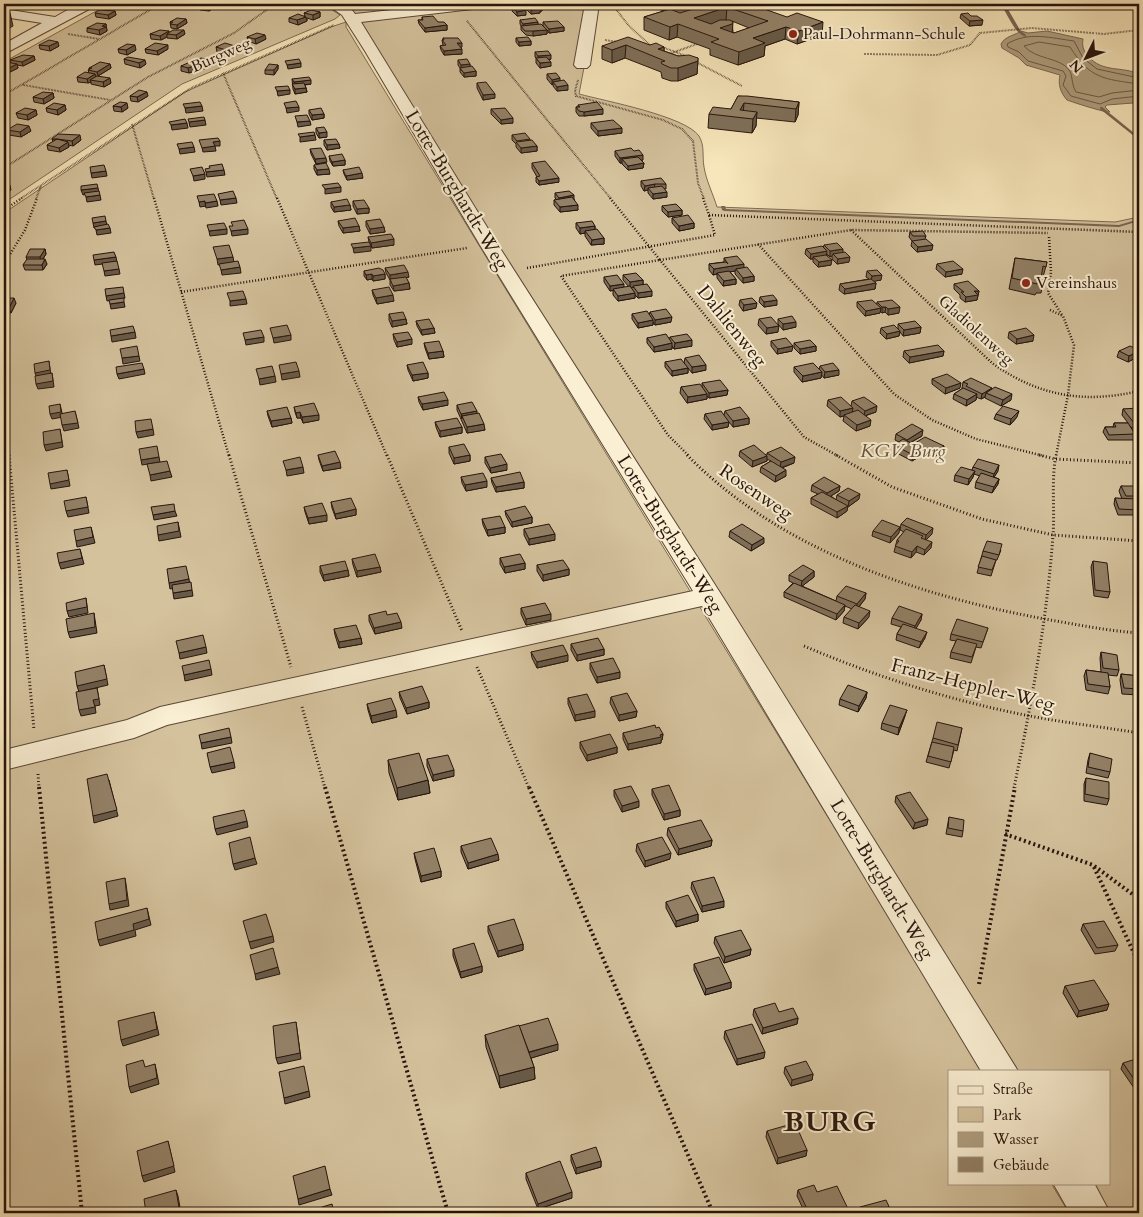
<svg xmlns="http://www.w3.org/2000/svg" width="1143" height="1217" font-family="Cardo,serif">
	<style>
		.green { fill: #d4c29d; stroke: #7e6b54 }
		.water { fill: #b09f80; stroke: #796752 }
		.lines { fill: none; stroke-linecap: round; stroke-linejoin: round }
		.shore { stroke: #6c5a46; stroke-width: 1 }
		.stream { fill: #796752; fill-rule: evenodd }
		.minor-casing { stroke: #5b4838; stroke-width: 2 }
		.path-far3 { stroke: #27140c; stroke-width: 2; stroke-dasharray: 0.5 1; stroke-linecap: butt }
		.path-far2 { stroke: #27140c; stroke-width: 2.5; stroke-dasharray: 1 2; stroke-linecap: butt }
		.path-far1 { stroke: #27140c; stroke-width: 3; stroke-dasharray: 1 2.5; stroke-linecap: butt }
		.path { stroke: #27140c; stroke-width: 4; stroke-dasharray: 2 3; stroke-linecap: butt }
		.minor { fill: #faefd3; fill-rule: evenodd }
		.wall { fill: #7e6f59; stroke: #27140c; fill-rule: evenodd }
		.shaded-wall { fill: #675a48; stroke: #27140c }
		.building { fill: #938167; stroke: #27140c; fill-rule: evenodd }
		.poi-dot { fill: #8f2418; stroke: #faefd3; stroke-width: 2 }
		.labels { text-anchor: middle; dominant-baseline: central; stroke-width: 4; stroke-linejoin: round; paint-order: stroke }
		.far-poi-label { font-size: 16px; fill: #27140c; stroke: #faefd3; text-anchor: start }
		.far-street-label { font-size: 16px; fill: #27140c; stroke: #faefd3 }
		.street-label { font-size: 19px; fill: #27140c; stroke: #faefd3 }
		.park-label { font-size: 19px; font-style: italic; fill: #64513f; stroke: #faefd3 }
		.near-district-label { font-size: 29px; font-weight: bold; letter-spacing: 1px; fill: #27140c; stroke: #faefd3 }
	</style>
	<rect width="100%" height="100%" fill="#f7e6bb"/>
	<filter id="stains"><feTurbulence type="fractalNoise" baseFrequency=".004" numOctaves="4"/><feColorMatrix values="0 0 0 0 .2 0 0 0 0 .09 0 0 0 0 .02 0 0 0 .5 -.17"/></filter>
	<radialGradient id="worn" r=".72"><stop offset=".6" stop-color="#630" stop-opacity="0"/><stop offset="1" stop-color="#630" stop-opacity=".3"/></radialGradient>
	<!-- green -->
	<g class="green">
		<polygon points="109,4 323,4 340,15 335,19 182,84 4,203 4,62"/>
		<path d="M333,4H596L579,94C605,101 685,116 699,136C705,146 702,156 704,167C706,180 713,194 717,207L1115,222L1139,217V1213H1098L1080,1183H1109V1071H1012L367,43Z"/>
		<polygon points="346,22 346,27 369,65 983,1071 949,1071 949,1183 1051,1183 1069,1213 4,1213 4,213 185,92 331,27"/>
	</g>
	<!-- water -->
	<path class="water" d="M1021,31L1028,33L1047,31L1083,39C1082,46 1083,50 1088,56C1102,73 1122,66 1139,74V101L1133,103L1107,105L1105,107L1110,112C1106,113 1072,102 1067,100C1060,92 1058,84 1060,75L1026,65L1019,58L1002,48L1001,44C1005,36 1016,35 1021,31Z"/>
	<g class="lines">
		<!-- shore -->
		<g class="shore">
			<path d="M1139,78L1097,69L1083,58L1074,41C1051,38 1028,31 1007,44L1008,47L1019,52L1028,61L1063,71L1066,76L1063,85L1071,96L1100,104L1112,99L1139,96"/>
			<path d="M1139,84C1104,79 1090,79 1070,47L1039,42L1024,46C1036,60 1060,57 1069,70C1073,75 1071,84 1076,92L1099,97L1112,93L1139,90"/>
		</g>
		<!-- stream -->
		<g class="stream">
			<path d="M1001,4H1005L1020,30L1026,35V37C1015,34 1007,14 1001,4Z"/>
			<polygon points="1100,107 1102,107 1139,137 1139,140 1100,109"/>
			<polygon points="721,206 725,206 726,209 1119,225 1139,219 1139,221 1119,227 724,211 722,210"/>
		</g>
		<!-- minor casing -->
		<g class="minor-casing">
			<g id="minor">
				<polygon points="78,4 95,4 93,7 4,54 4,44 42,23 4,17 4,9 55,17"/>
				<path d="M326,4C338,3 348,3 355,14L447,4H488L481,8L361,22L498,245L726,602L1018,1071H981L702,606L167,725L134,738L4,770V750L127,720L160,707L693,591L480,245L365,51L342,15Z"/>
				<polygon points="585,4 599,4 590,65 587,68 577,68 574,65"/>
				<polygon points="1053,1183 1094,1183 1110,1213 1070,1213"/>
			</g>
		</g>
		<!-- path-far3 -->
		<g class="path-far3">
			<polyline points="612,4 629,26 649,44"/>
			<polyline points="467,21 611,199"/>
			<polyline points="68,34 99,39"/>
			<polyline points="605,40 618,42"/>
			<polyline points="662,47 686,56"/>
			<polyline points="669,54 697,44"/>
			<polyline points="864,54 937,55 970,45 980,33 1032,28 1104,34 1139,30"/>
			<polyline points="696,62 742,86"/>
			<polyline points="223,73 277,199"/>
			<polyline points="578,80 575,91 576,96 663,120 682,129 693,141 698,183 704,199"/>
			<polyline points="23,85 110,100"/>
			<polyline points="4,95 160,4"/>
			<polyline points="132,124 154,199"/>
			<polyline points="4,168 148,77 234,33 275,4"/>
			<polyline points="20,199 191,88 334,25"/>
			<polyline points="36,199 41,186"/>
		</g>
		<!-- path-far2 -->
		<g class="path-far2">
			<polyline points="154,198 229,456"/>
			<polyline points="277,198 387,456"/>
			<polyline points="610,198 660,260 561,276 668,435 689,456"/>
			<polyline points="703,198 709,215 1139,232"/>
			<polyline points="4,210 22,198"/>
			<path d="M851,230L992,363C1038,396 1084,404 1139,391"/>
			<polyline points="1049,237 1051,272 1048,293 1062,315"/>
			<polyline points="758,244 894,394 932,420 976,439 1044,456"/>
			<polyline points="4,264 25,230 37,198"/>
			<polyline points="527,268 715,235 709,215"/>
			<polyline points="181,292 467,248"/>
			<polyline points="1050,310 1063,316 1074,345 1068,395 1056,456"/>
			<polyline points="4,404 9,456"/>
			<polyline points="838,456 804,437 660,260 851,230 1048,233"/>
		</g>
		<!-- path-far1 -->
		<g class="path-far1">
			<polyline points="9,455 34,730"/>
			<polyline points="229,455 291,667"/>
			<polyline points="387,455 462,631"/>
			<path d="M687,455C783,553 925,598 1056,621C1084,626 1111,631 1139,633"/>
			<polyline points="836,455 892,487 982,519 1053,535 1139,541"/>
			<polyline points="1039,455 1055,459 1139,463"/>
			<path d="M804,646C877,677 952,701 1030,716C1066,723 1103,727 1139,733"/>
			<polyline points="477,667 529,788"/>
			<polyline points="302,707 325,788"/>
			<polyline points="38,774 39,788"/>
			<path d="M1014,788C1031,705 1047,620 1053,535C1055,509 1051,481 1056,455"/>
		</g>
		<!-- path -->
		<g class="path">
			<polyline points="39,787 82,1213"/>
			<polyline points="325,787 448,1213"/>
			<polyline points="529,787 713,1213"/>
			<polyline points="1005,834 1093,865 1139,899"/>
			<polyline points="1094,867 1139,964"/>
			<polyline points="979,984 1015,787"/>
		</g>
		<!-- minor -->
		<use href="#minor" class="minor"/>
	</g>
	<!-- wall -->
	<g class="wall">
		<polygon points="11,4 58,4 48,9"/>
		<polygon points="203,4 217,4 217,6 209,11 200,10 199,6"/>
		<polygon points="221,4 235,4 229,8 221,6"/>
		<polygon points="292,4 309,4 309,7 301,10 293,8"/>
		<polygon points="524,4 539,4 542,7 542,11 540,11 540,13 531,14 524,7"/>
		<path d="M618,4H697L702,5V4H751L822,35L797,44L785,39L765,46L764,56L738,65L710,55V49L677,37L669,40L644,30V17L664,11L650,6L631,9L618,5ZM732,21L749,28L734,33L733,32Z"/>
		<polygon points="512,6 526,15 517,16 512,11"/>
		<polygon points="115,11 116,15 109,19 96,17 95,13"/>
		<polygon points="320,12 320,17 313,20 307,18 307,21 298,25 289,22 289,18 305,16 304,13"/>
		<polygon points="961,14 971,16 982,25 969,26 960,18"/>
		<polygon points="422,17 447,25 447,30 425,32 419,24 418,20 422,20"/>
		<polygon points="186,19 187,23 177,29 171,28 170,22"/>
		<polygon points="520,20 538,24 543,26 543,22 564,27 564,31 549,33 547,30 547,34 533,36 526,35 521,30 521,26 520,24"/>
		<polygon points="106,24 107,31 100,35 87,32 87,28"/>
		<polygon points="169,32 185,34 177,39 167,38 167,37 161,40 151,39 150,34"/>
		<polygon points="247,37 266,39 256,44 248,41"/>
		<polygon points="443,38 462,47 460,47 462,54 444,55 441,50 440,46 443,45 442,40 443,40"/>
		<polygon points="516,38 531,41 531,45 519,46 516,42"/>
		<polygon points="39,45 59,46 50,51 40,49"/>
		<polygon points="650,45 664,47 664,51 678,56 698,58 697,74 678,81 671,81 662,78 661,72 625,58 612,63 602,59 602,46"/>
		<polygon points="235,46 235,50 227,54 217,52 216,47"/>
		<polygon points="118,49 136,50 127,55 119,53"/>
		<polygon points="145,49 168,49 158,55 146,53"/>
		<polygon points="535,52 551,59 549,60 551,66 540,68 536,63 536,58 535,57"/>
		<polygon points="34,56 35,60 23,66 17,65 18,68 8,73 4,72 4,63 11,63 10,60"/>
		<polygon points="124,59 146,64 140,68 125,64"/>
		<polygon points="458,60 470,66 476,71 476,76 464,77 460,72 460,68 458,65"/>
		<polygon points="193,62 213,65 204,69 198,67 199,69 189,73 181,71 181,66 193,63"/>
		<polygon points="110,64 111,68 98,76 111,83 104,87 91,84 91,82 88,83 78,82 77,77 89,73 88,70 89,70 89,68"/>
		<polygon points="278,65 278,69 274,75 265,74 265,70"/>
		<polygon points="547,74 560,81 568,90 557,91 553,86 553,84 552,85 547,79"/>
		<polygon points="292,79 311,84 305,85 306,88 307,92 295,94 293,89"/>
		<polygon points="477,83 495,98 483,100 477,88"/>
		<polygon points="53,93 54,98 44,104 34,102 33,97"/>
		<polygon points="130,96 148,96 138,102 131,101"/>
		<polygon points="738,96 799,102 798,115 795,122 756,118 756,126 752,133 708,128 709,114 731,109"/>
		<polygon points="65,105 66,110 58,115 47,112 46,108"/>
		<polygon points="578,105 603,114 584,116 579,116 576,112 576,107 578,107"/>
		<polygon points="113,106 128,108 122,112 114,111"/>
		<polygon points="491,109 513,123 501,124 491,114"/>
		<polygon points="36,110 37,115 28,120 18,118 16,113"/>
		<polygon points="309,110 324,114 324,118 312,120 309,114"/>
		<polygon points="591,123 622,133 598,136 591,128"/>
		<polygon points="316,128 327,137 319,138 316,133"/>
		<polygon points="7,130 31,131 21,137 9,135"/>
		<polygon points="512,135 530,139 530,140 537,146 537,151 521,153 516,147 516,144 512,140"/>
		<polygon points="52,139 81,140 73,146 68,145 69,147 60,152 48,150 47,145 53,142"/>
		<polygon points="324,140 339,144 340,148 327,150 324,145"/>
		<polygon points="310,149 327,162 316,164 311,154"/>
		<polygon points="615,151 643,160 641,160 644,163 643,168 628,170 622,164 622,163 620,163 615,156"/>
		<polygon points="329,156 345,160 345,165 333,166 330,161"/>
		<polygon points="532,163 559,182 539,185 536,182 536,177 537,177 532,168"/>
		<polygon points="314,165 330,174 317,175 314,169"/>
		<polygon points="343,170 363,178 347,180 344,174"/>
		<polygon points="641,181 666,184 666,189 664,189 667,197 653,199 648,193 648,190 644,191 641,186"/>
		<polygon points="555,193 574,199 578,210 560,212 554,205 554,200 557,200 555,198"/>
		<polygon points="353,201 369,208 369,213 357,214 353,206"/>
		<polygon points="331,202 350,205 351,210 334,212 331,207"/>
		<polygon points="662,206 682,210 682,215 668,217 662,211"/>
		<polygon points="672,218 694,223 694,228 679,231 672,223"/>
		<polygon points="338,221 359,226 360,231 343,233 339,226"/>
		<polygon points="366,221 384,227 385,232 370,234 366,226"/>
		<polygon points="576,223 595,226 595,229 604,238 604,244 591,245 585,236 585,233 580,234 576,228"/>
		<polygon points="910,232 926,236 925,239 932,250 917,252 911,246 912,241 909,237"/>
		<polygon points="368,237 394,245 372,248 369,242"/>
		<polygon points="824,245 843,252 849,262 837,264 832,259 832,256 830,257 827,254 827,255 831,265 818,267 813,262 813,259 810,259 805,254 806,249 823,248"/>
		<polygon points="45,249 46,254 43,259 47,264 43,270 25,270 23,265 27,260 26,257"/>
		<polygon points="724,258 744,268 754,276 754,281 743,283 735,274 735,271 730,272 736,279 736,284 723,286 717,278 717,274 713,275 709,270 709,264 724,262"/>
		<polygon points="1015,258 1047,262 1043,277 1041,277 1041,278 1044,278 1041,293 1036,293 1035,295 1009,289"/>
		<polygon points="937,264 962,274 945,277 936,269"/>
		<polygon points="385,268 409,277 406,278 409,283 410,289 394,291 390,285 390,280 386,273"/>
		<polygon points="364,271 385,274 385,279 373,281 372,279 367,280 364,276"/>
		<polygon points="867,271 881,280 874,281 876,283 875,289 844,294 839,290 840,284 869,279 866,277"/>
		<polygon points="623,275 643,280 643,284 652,296 638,298 635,295 635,298 618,301 613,295 613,290 610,291 604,282 604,277 624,288 629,287 623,280"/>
		<polygon points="954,284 979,291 977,300 965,302 960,298 960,295 954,289"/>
		<polygon points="372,290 394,301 377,304 373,295"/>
		<polygon points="760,297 777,305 764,307 759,302"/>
		<polygon points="4,298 16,303 11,313 8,313 9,318 4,327"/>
		<polygon points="740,300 756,308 743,311 739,305"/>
		<polygon points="857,302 877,304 877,302 899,313 888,315 885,312 882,313 880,311 880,313 865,316 857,307"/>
		<polygon points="650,312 671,322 655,325 653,322 653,325 638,328 632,319 632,314 649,315"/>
		<polygon points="389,314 406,319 407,324 392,327 389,320"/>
		<polygon points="759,319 778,332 766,334 758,325"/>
		<polygon points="778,319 796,327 783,330 778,324"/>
		<polygon points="416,321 434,328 435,333 422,335 417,326"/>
		<polygon points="898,324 921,327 920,333 903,336 900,332 899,336 886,339 880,333 881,328 898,329"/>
		<polygon points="1009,332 1033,341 1016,344 1008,338"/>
		<polygon points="393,334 412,344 397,347 394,340"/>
		<polygon points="670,337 692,346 674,349 672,346 672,349 654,352 647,343 647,338 669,339"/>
		<polygon points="771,341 792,351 777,354 771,346"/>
		<polygon points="424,343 443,351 444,357 429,359 425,348"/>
		<polygon points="794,343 816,346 816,351 800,354 794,348"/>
		<polygon points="904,351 944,351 943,356 909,363 903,357"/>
		<polygon points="1119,351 1139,356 1128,362 1117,357"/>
		<polygon points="685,358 706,370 692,373 688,368 688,373 672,376 665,367 665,362 684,363"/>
		<polygon points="407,365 428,373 428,378 413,381 408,370"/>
		<polygon points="820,366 839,375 824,378 821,374 821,378 802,382 794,372 794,367 819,370"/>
		<polygon points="932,379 960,388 945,394 932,384"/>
		<polygon points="963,382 992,389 1011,400 1001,406 985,398 985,397 981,399 976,397 976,400 966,406 953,399 954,394 963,388 962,388"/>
		<polygon points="702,383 728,390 727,395 709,398 707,396 707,399 687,403 680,393 681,387 702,387"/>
		<polygon points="418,397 448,405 423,410 419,402"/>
		<polygon points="828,400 851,406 852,401 876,412 865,416 870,426 856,431 843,421 844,416 840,417 827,406"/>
		<polygon points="457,405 477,413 485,430 467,433 457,410"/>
		<polygon points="294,407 319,420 303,423 301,418 297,418 295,412"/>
		<polygon points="1123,409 1139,410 1139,428 1132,428 1130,426 1135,434 1133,440 1108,440 1103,432 1105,427 1113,427 1114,423 1128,423 1122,415"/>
		<polygon points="267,411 291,418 292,423 272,427 268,416"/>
		<polygon points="725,411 749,418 749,424 733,427 729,422 728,427 712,430 704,419 705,414 724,415"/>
		<polygon points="996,414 1017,417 1010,425 994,419"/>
		<polygon points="435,422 462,427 462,433 440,437 436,427"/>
		<polygon points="896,434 922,436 910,443 915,445 915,443 944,446 943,451 933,458 922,452 922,455 912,461 893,451 894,445 899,442 895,440"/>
		<polygon points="449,447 470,455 470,461 454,464 449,453"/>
		<polygon points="740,451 767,455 767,453 794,463 782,468 786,476 775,482 760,472 761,467 771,461 767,459 767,461 752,467 739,456"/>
		<polygon points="318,455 341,468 323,471 319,460"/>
		<polygon points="485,457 507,470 491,473 485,463"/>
		<polygon points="973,467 998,471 994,477 999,479 998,484 992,493 975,488 976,482 980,476 974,474 973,477 968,485 954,481 955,475 972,470"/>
		<polygon points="461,477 487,487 466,491 462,483"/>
		<polygon points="491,478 524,482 524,488 496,492 492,483"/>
		<polygon points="812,485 840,486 839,491 831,496 836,500 837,495 859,499 848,507 847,507 847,511 837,518 811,504 811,498 818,494 811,491"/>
		<polygon points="1121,486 1139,489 1139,515 1118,515 1114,504 1115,498 1122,499 1119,491"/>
		<polygon points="331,502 356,509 356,515 336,519 332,508"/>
		<polygon points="304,507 327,521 309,524 305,512"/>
		<polygon points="505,511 532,517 532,523 512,527 506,516"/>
		<polygon points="482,519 505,527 505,533 488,536 483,525"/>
		<polygon points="901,524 932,534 926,540 931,548 924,555 916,552 911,558 894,552 897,540 904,532 900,530"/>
		<polygon points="524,529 555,540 529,545 524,535"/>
		<polygon points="730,531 764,543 751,551 729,537"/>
		<polygon points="873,531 899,533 890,543 872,536"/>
		<polygon points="1001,550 997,560 996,560 991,576 977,573 983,551"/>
		<polygon points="500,558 525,563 525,569 505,573 500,564"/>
		<polygon points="352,559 380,567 381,572 357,577 353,565"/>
		<polygon points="1093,561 1110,592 1108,598 1094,596 1091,567"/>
		<polygon points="537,565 569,569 569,575 543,581 537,571"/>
		<polygon points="320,566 348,570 349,576 324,581 320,572"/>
		<polygon points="814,571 814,577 802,586 836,601 837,596 866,593 865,599 859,607 869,617 858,629 843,623 844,617 852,609 845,606 844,611 836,620 784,597 784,592 793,583 789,581 789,575"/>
		<polygon points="521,608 551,620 526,625 521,614"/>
		<polygon points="922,614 921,620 916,628 925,638 919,648 896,640 897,634 901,627 891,624 892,618"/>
		<polygon points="369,615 387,615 402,628 375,634 369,621"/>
		<polygon points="988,628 981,648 976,647 971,663 950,658 951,652 956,641 950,640 951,634"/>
		<polygon points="334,629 361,638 362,644 339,648 335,635"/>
		<polygon points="571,644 604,649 604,655 577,661 571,650"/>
		<polygon points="531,652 568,661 537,668 532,658"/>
		<polygon points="1101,652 1119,670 1117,676 1108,675 1110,687 1108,694 1086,690 1084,676 1086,670 1101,672 1100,658"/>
		<polygon points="590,663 620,678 597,683 590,669"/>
		<polygon points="1121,674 1139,676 1139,695 1122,694 1120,680"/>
		<polygon points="399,692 429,702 429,708 407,714 400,698"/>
		<polygon points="867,692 866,698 858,712 839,705 840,699"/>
		<polygon points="611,697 637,711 636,717 619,721 610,703"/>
		<polygon points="568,698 595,717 575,721 568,704"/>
		<polygon points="367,704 397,717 372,723 368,710"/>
		<polygon points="905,716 898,735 881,729 882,723"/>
		<polygon points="656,728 663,734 662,740 661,740 661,743 628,750 623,739 623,733"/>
		<polygon points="962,728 957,751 954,750 949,768 926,762 933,738"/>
		<polygon points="580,742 617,747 617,753 587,761 580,748"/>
		<polygon points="1090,753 1110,772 1108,778 1086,773 1088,760"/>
		<polygon points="427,759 454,776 433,781 427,766"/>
		<polygon points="388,760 428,780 430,793 398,800 389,773"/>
		<polygon points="1138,761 1139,761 1139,784 1136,767"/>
		<polygon points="1086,778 1109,799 1107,805 1084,801 1084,784"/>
		<polygon points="652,789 680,810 680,816 664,820 652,795"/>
		<polygon points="614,790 639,807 622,812 614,796"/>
		<polygon points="896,796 927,825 913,829 895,802"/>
		<polygon points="949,817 963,831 962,837 946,834"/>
		<polygon points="668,828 712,840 711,846 678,855 667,835"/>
		<polygon points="637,844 670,859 645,867 636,851"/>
		<polygon points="461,846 499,860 468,869 461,852"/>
		<polygon points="414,853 441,871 441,877 421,882 415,859"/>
		<polygon points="692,882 724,907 702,912 691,888"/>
		<polygon points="666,902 698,914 698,921 676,927 666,908"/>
		<polygon points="1083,924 1118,945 1115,951 1095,954 1081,930"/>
		<polygon points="488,926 523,944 523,950 498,957 488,932"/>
		<polygon points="715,937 751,949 750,955 724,963 714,943"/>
		<polygon points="453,949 482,966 482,972 461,978 453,956"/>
		<polygon points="694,964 731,982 731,988 705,995 694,970"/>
		<polygon points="1065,986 1107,1010 1077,1017 1063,993"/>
		<polygon points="754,1009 779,1012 798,1018 797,1024 762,1034 753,1015"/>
		<polygon points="725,1031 764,1058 737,1065 724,1038"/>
		<polygon points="485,1035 558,1050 531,1058 534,1067 535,1079 500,1088 486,1047"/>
		<polygon points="1123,1063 1139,1086 1134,1088 1121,1069"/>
		<polygon points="785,1067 813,1074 812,1080 791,1086 784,1073"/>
		<polygon points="767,1131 807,1150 806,1156 777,1164 766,1137"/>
		<polygon points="571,1155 601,1161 601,1167 576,1174 571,1161"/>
		<polygon points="526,1173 572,1198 538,1209 526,1179"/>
		<polygon points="798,1190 817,1192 850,1213 805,1213 797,1196"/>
		<polygon points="860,1207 892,1213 858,1213"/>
	</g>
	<!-- shaded-wall -->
	<g class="shaded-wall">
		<polygon points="47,4 58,4 48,9"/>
		<polygon points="214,4 217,4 217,6 209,11 208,7"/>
		<polygon points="228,4 235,4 229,8"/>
		<polygon points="306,4 309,4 309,7 301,10 301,6"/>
		<polygon points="631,4 650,4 650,6 631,9"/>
		<polygon points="542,7 542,11 540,11 540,13 531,14 531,10"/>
		<polygon points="727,7 726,20 695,30 694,18"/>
		<polygon points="526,10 526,15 517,16 517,12"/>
		<polygon points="115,11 116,15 109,19 108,15"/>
		<polygon points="320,12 320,17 313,20 313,15"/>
		<polygon points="10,13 13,26 4,31 4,17"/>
		<polygon points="306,17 307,21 298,25 297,20"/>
		<polygon points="186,19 187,23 177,29 177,25"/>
		<polygon points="983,20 982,25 969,26 970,21"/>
		<polygon points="538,22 538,26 523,28 523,24"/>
		<polygon points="733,22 732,35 720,28"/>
		<polygon points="823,22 822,35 797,44 799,31"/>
		<polygon points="106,24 107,31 100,35 99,30 102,26"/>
		<polygon points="678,24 677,37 669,40 670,27"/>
		<polygon points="447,25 447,30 425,32 425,28"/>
		<polygon points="564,27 564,31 549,33 549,29"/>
		<polygon points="786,27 785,39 765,46 764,56 738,65 739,52 753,38"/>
		<polygon points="184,30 185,34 177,39 176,35"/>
		<polygon points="547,30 547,34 533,36 533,31"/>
		<polygon points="169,31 169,34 167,34 167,37 161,40 160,36"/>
		<polygon points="265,35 266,39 256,44 255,39"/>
		<polygon points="531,41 531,45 519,46 519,42"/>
		<polygon points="58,42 59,46 50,51 49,46"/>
		<polygon points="457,43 462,43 462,47 457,48"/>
		<polygon points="135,45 136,50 127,55 126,50"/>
		<polygon points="168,45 168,49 158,55 157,51"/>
		<polygon points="626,45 625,58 612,63 612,50"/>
		<polygon points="235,46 235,50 227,54 226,50"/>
		<polygon points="664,47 664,60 658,49"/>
		<polygon points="462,49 462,54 444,55 444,51"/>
		<polygon points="551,55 551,59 538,61 538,56"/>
		<polygon points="34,56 35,60 23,66 22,62"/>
		<polygon points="145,60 146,64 140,68 139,63"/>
		<polygon points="212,60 213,65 204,69 203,64"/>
		<polygon points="698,61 697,74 678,81 678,68"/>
		<polygon points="551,62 551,66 540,68 540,63"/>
		<polygon points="301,63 301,67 288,69 287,65"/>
		<polygon points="17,64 18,68 8,73 7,69"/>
		<polygon points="110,64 111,68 98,76 97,72"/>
		<polygon points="198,64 199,69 189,73 188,68"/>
		<polygon points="470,64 471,69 461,70 461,65"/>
		<polygon points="278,65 278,69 274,75 274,70"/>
		<polygon points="476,71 476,76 464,77 464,73"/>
		<polygon points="95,74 96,78 90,80 91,82 88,83 87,79"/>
		<polygon points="110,78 111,83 104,87 103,82"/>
		<polygon points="560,78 560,83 553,82 553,84 552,85 552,80"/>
		<polygon points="311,80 311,84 294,86 294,82"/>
		<polygon points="568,85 568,90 557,91 557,87"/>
		<polygon points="306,88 307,92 295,94 295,89"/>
		<polygon points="290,90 290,94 278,96 277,91"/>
		<polygon points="147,92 148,96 138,102 137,97"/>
		<polygon points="53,93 54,98 44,104 43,99"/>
		<polygon points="495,94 495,98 483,100 483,95"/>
		<polygon points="799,102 798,115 795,122 796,109"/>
		<polygon points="127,103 128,108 122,112 121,107"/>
		<polygon points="744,103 743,116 740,110"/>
		<polygon points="65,105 66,110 58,115 57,110"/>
		<polygon points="202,106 203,111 186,113 185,108"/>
		<polygon points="299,107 299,111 287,113 286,108"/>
		<polygon points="603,109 603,114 584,116 584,112"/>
		<polygon points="36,110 37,115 28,120 27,115"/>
		<polygon points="757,112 756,126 752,133 753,119"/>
		<polygon points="324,114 324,118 312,120 312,115"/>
		<polygon points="513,118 513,123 501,124 501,120"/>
		<polygon points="205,120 206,125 190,127 189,122"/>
		<polygon points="310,121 311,125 298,127 297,122"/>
		<polygon points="187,123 188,128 172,130 171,125"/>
		<polygon points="29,126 31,131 21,137 20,132"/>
		<polygon points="622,128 622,133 598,136 598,131"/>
		<polygon points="327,132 327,137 319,138 319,133"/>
		<polygon points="80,135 81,140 73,146 72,141"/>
		<polygon points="315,135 316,140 300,142 300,137"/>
		<polygon points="8,140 9,145 4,148 4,143"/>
		<polygon points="220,141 220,146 215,146 216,151 203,152 202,148 213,142"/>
		<polygon points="68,142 69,147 60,152 59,148"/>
		<polygon points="339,144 340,148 327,150 327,145"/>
		<polygon points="537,146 537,151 521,153 521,148"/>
		<polygon points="194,147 195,152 180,154 179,149"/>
		<polygon points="643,155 643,160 625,162 622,159 622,163 620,163 620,158"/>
		<polygon points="326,158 327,162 316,164 315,159"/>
		<polygon points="345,160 345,165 333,166 332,162"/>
		<polygon points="644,163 643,168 628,170 628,166"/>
		<polygon points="329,169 330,174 317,175 317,170"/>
		<polygon points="224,170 225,175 207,177 206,172"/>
		<polygon points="106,171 107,176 92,178 91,173"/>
		<polygon points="362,173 363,178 347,180 346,176"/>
		<polygon points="205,174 205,179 194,181 193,176"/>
		<polygon points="559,178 559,182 539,185 539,181"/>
		<polygon points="655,184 654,189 648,188 648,190 644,191 645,186"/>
		<polygon points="10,185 11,190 4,195 4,189"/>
		<polygon points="341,187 341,192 325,194 325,189"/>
		<polygon points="98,188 99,192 83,195 81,190"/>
		<polygon points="667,192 667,197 653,199 653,194"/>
		<polygon points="100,195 101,200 87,202 86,197"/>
		<polygon points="574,195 574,200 559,203 559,198"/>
		<polygon points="236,198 237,203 221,205 220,200"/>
		<polygon points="205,201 206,206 200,207 199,202"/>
		<polygon points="217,201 218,206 206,208 205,203"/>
		<polygon points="350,205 351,210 334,212 334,207"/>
		<polygon points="578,205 578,210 560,212 560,207"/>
		<polygon points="369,208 369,213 357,214 357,209"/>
		<polygon points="682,210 682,215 668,217 668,212"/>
		<polygon points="106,221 107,226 94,228 93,223"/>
		<polygon points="694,223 694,228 679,231 679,226"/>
		<polygon points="359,226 360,231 343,233 343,228"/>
		<polygon points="595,226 595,231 585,231 585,233 580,234 580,228"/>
		<polygon points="384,227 385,232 370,234 370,229"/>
		<polygon points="110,228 111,233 97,235 96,230"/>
		<polygon points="227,229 227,234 210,236 209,231"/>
		<polygon points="248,229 248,234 232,236 231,231"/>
		<polygon points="604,238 604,244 591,245 592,240"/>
		<polygon points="394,239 394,245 372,248 371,243"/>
		<polygon points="933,245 932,250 917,252 918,247"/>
		<polygon points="371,246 371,251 354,253 353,248"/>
		<polygon points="45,249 46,254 41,262 40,257"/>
		<polygon points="843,249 843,254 833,254 832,256 830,257 830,251"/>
		<polygon points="827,251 826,257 813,257 813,259 810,259 811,254"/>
		<polygon points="116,257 117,262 95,265 94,260"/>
		<polygon points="233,257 234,262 218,265 217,259"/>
		<polygon points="850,257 849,262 837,264 838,259"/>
		<polygon points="45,259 47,264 43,270 42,265"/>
		<polygon points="832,260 831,265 818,267 819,262"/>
		<polygon points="744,264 744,269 736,269 735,271 718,274 717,273 717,274 713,275 714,269"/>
		<polygon points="240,267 241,273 222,275 221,270"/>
		<polygon points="119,269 120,274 105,276 104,271"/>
		<polygon points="963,269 962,274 945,277 946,272"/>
		<polygon points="408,272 409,277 390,280 390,275"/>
		<polygon points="372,274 372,279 367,280 366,275"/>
		<polygon points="385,274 385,279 373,281 373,276"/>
		<polygon points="882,275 881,280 871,282 872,276"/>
		<polygon points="754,276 754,281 743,283 743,278"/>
		<polygon points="736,279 736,284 723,286 724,281"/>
		<polygon points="643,280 643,285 630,288 630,282"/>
		<polygon points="409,283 410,289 394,291 393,286"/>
		<polygon points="876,283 875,289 844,294 845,289"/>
		<polygon points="624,284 624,289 610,291 610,286"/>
		<polygon points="652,291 652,296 638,298 638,293"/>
		<polygon points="974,291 979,291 977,300 965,302 966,297"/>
		<polygon points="124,293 125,298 107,301 106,296"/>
		<polygon points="635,293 635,298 618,301 618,296"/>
		<polygon points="393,295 394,301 377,304 376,298"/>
		<polygon points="14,298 16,303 11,313 9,308"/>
		<polygon points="246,299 247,304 230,306 230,301"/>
		<polygon points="777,300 777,305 764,307 764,302"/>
		<polygon points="124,302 125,307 111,309 110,304"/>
		<polygon points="757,303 756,308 743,311 744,305"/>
		<polygon points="882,307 886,307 885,312 882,313"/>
		<polygon points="900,307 899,313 888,315 888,309"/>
		<polygon points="881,308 880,313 865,316 866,311"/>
		<polygon points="8,313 9,318 4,327 4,320"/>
		<polygon points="672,317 671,322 655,325 655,320"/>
		<polygon points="406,319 407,324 392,327 392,321"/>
		<polygon points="653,320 653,325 638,328 638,323"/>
		<polygon points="796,322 796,327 783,330 783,324"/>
		<polygon points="779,326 778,332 766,334 767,328"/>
		<polygon points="921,327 920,333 903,336 904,330"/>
		<polygon points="434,328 435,333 422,335 421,330"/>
		<polygon points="900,331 899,336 886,339 887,334"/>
		<polygon points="135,332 136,338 112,342 111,336"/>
		<polygon points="291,335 291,340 274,343 273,338"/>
		<polygon points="1034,335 1033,341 1016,344 1017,339"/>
		<polygon points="264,337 264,342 246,345 245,340"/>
		<polygon points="412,339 412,344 397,347 397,342"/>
		<polygon points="692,340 692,346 674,349 675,343"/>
		<polygon points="672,343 672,349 654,352 654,347"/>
		<polygon points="793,346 792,351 777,354 778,349"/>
		<polygon points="816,346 816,351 800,354 800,349"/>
		<polygon points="443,351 444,357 429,359 428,353"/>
		<polygon points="944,351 943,356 909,363 910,357"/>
		<polygon points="1139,351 1139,356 1128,362 1129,356"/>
		<polygon points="139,356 140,361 123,364 122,358"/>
		<polygon points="49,361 51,376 37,378 35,373"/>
		<polygon points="706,365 706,370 692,373 692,367"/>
		<polygon points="688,368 688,373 672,376 672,371"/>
		<polygon points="144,369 145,374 119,379 117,374"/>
		<polygon points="839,370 839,375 824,378 825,372"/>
		<polygon points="299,371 300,377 282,380 281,374"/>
		<polygon points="822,372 821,378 802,382 803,376"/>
		<polygon points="52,373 54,387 38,389 36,384"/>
		<polygon points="428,373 428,378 413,381 412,375"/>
		<polygon points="275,376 276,382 260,385 259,379"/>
		<polygon points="961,383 960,388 945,394 946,388"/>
		<polygon points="992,388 991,393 986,393 985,397 981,399 982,394"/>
		<polygon points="728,390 727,395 709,398 709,393"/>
		<polygon points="707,394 707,399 687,403 688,397"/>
		<polygon points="977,394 976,400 966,406 967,400"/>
		<polygon points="1012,394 1011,400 1001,406 1003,400"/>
		<polygon points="448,400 448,405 423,410 422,404"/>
		<polygon points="60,404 63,417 52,419 50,414"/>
		<polygon points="877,406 876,412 864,416 865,411"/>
		<polygon points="853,408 852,413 840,417 840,411"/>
		<polygon points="75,411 79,428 64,431 62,425"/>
		<polygon points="477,411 477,416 462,416 462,419 461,414"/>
		<polygon points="1019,411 1017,417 1010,425 1011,419"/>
		<polygon points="300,412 301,418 297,418 296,413"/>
		<polygon points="319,415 319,420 303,423 302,417"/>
		<polygon points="291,418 292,423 272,427 271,421"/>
		<polygon points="749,418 749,424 733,427 733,421"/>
		<polygon points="871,420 870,426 856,431 857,425"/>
		<polygon points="729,422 728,427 712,430 712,425"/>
		<polygon points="484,424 485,430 467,433 467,427"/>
		<polygon points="462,427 462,433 440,437 440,431"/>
		<polygon points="60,429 63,447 46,451 44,445"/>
		<polygon points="153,429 154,435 138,438 136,432"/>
		<polygon points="923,430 922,436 906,445 907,440"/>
		<polygon points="944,446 943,451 933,458 934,452"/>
		<polygon points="923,449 922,455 912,461 913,455"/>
		<polygon points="470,455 470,461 454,464 454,458"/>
		<polygon points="767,456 767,461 752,467 753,461"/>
		<polygon points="159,457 160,462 142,465 141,460"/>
		<polygon points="795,457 794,463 780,468 781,462"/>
		<polygon points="340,462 341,468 323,471 322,466"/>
		<polygon points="507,464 507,470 491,473 490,468"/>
		<polygon points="999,465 998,471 993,479 994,474"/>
		<polygon points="303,467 304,473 287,476 286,470"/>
		<polygon points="67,470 70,486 51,489 50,484"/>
		<polygon points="786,470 786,476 775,482 776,476"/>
		<polygon points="170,471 172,477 151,481 150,475"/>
		<polygon points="975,471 973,477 968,485 969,479"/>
		<polygon points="999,479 998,484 992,493 994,487"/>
		<polygon points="487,481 487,487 466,491 465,485"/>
		<polygon points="524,482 524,488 496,492 496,487"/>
		<polygon points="840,486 839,491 826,499 827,493"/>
		<polygon points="860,494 859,499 848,507 849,501"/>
		<polygon points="86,497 89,513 68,517 66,511"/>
		<polygon points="848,506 847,511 837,518 837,512"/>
		<polygon points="356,509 356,515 336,519 335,514"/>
		<polygon points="175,511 177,516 154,520 153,515"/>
		<polygon points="327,515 327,521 309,524 308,518"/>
		<polygon points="532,517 532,523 512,527 512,522"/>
		<polygon points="178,522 181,537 159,541 158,535"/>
		<polygon points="91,527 95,543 77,547 76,541"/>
		<polygon points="505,527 505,533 488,536 487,530"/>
		<polygon points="900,527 899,533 890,543 891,537"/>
		<polygon points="933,528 932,534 925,541 926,535"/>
		<polygon points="555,534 555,540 529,545 529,539"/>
		<polygon points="764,538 764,543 751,551 752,545"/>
		<polygon points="932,542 931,548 924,555 925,550"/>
		<polygon points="917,546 916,552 911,558 912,552"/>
		<polygon points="80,549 84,564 61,569 59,563"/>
		<polygon points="525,563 525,569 505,573 504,567"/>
		<polygon points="380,567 381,572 357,577 357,571"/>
		<polygon points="569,569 569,575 543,581 543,575"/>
		<polygon points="348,570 349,576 324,581 323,575"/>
		<polygon points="814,571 814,577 801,587 802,581"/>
		<polygon points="189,579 190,585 170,589 169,583"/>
		<polygon points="192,590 193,596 174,599 173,593"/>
		<polygon points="866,593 865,599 856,610 857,604"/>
		<polygon points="86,598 88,613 69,617 67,611"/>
		<polygon points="845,605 844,611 836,620 837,614"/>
		<polygon points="870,611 869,617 858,629 859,623"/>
		<polygon points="94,613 97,633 70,638 68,632"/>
		<polygon points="551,614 551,620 526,625 526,619"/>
		<polygon points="922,614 921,620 914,632 915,626"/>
		<polygon points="401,622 402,628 375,634 374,628"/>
		<polygon points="927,632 925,638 919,648 921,642"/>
		<polygon points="361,638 362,644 339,648 339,642"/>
		<polygon points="206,647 207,653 180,659 179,653"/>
		<polygon points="604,649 604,655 577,661 577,655"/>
		<polygon points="568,655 568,661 537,668 537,662"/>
		<polygon points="104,665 108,685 79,692 77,686"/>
		<polygon points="211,669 212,675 185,681 184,675"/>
		<polygon points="620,672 620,678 597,683 597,677"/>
		<polygon points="97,688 100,705 95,706 96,713 81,716 79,710 93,700"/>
		<polygon points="867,692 866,698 858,712 859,706"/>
		<polygon points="429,702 429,708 407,714 406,708"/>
		<polygon points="396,710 397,717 372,723 371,716"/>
		<polygon points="907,710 905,716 898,735 899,728"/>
		<polygon points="595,711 595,717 575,721 575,715"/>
		<polygon points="637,711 636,717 619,721 619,715"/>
		<polygon points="663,734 662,740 661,740 661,743 628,750 628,744"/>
		<polygon points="231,737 232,743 202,749 201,743"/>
		<polygon points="617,747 617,753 587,761 587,755"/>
		<polygon points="234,762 235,768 212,773 210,767"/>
		<polygon points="454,770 454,776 433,781 433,775"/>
		<polygon points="109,780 118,816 94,823 93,816"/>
		<polygon points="428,780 430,793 398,800 397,788"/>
		<polygon points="639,801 639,807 622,812 622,806"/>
		<polygon points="680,810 680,816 664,820 664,814"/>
		<polygon points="928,819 927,825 913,829 915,823"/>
		<polygon points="247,821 248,827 217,835 215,829"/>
		<polygon points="712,840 711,846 678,855 679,849"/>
		<polygon points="671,853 670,859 645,867 645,861"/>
		<polygon points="498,854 499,860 468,869 468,863"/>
		<polygon points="255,858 257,864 235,870 233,864"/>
		<polygon points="441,871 441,877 421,882 421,876"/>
		<polygon points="125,878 126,884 129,906 110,910 109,904"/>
		<polygon points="724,901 724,907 702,912 702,906"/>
		<polygon points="147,908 151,925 135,930 136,936 100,946 98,940 133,924"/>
		<polygon points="698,914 698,921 676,927 676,921"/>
		<polygon points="273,936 274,942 251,949 249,942"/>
		<polygon points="523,944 523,950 498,957 498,951"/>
		<polygon points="751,949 750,955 724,963 725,957"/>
		<polygon points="482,966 482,972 461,978 460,972"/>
		<polygon points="278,967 280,974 256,980 255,974"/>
		<polygon points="731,982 731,988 705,995 706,989"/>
		<polygon points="1109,1004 1107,1010 1077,1017 1079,1011"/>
		<polygon points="154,1012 159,1035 123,1046 121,1040"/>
		<polygon points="798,1018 797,1024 762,1034 763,1028"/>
		<polygon points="296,1022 301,1059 278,1064 276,1058"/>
		<polygon points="558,1044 558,1050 528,1059 527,1053"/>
		<polygon points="765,1052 764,1058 737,1065 737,1059"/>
		<polygon points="155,1064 159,1084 131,1093 129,1087"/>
		<polygon points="534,1067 535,1079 500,1088 499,1076"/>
		<polygon points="813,1074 812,1080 791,1086 792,1080"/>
		<polygon points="1139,1081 1139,1086 1134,1088 1136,1082"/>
		<polygon points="309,1091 310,1097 285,1104 284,1098"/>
		<polygon points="168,1141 175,1172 144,1182 142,1176"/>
		<polygon points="807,1150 806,1156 777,1164 778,1158"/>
		<polygon points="601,1161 601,1167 576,1174 576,1168"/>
		<polygon points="330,1189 332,1195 299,1205 298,1199"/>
		<polygon points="176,1190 178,1196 181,1213 180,1213"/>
		<polygon points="572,1192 572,1198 538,1209 538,1204"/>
	</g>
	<!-- building -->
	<g class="building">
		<polygon points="203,4 214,4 208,7 199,6"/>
		<polygon points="292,4 306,4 301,6"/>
		<polygon points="525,4 539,4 542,7 539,7 540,9 531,10"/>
		<path d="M680,4H697L702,6L707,4H750L787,17L797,13L823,22L799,31L786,27L753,38L765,43L739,52L711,42L719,39L678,24L670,27L644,17L670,9L680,13L693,9ZM727,7L768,21L734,33L720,28L732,24L733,22L730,20H720L711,24L694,18Z"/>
		<polygon points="521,5 526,10 517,12 512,6"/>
		<polygon points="99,10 115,11 108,15 95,13"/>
		<polygon points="311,10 320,12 313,15 304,13"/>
		<polygon points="4,12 10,13 4,17"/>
		<polygon points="968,13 971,16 977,16 983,20 970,21 961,14"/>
		<polygon points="298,14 306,17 297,20 289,18"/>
		<polygon points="433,16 438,22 444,22 447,25 425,28 418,20 423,20 422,17"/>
		<polygon points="177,18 186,19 177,25 170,24 173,22 170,22"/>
		<polygon points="535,18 538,22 523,24 520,20"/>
		<polygon points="558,21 564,27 549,29 543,22"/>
		<polygon points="97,23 106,24 102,26 106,27 99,30 87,28"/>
		<polygon points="541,24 547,30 533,31 525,31 521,26"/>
		<polygon points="160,30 169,31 160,36 150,34"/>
		<polygon points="173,30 184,30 176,35 167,34"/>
		<polygon points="257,33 265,35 255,39 247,37"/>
		<polygon points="528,37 531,41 519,42 516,38"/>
		<polygon points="628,37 650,45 656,43 664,47 658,49 678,56 689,55 698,58 698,61 678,68 671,68 662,64 661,62 665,61 626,45 612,50 602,46"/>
		<polygon points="443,38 458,38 462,43 457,43 462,49 444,51 440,46 446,45 442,40 444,40"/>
		<polygon points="49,40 58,42 49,46 39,45"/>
		<polygon points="155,43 168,45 157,51 145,49"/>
		<polygon points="225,43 235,46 226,50 216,47"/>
		<polygon points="127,44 135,45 126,50 118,49"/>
		<polygon points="548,51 551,55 538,56 535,52"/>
		<polygon points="23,55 34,56 22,62 10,60"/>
		<polygon points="128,57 145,60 139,63 124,59"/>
		<polygon points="546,57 551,62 540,63 536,58"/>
		<polygon points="201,58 212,60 203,64 193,62"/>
		<polygon points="299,59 301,63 287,65 285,61"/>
		<polygon points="467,59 470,64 461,65 458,60"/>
		<polygon points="6,62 17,64 7,69 4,68 4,63"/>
		<polygon points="100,62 110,64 97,72 88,70 92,68 89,68"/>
		<polygon points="190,62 198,64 188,68 181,66"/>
		<polygon points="269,64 278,65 274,70 265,70"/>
		<polygon points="472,66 476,71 464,73 460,68"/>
		<polygon points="85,72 95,74 87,79 77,77"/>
		<polygon points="556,73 560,78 552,80 547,74"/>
		<polygon points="97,76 110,78 103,82 90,80"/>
		<polygon points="309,77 311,80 294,82 292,79"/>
		<polygon points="564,80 568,85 557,87 553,82"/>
		<polygon points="486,82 495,94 483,95 477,83"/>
		<polygon points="304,83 306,88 295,89 292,84"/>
		<polygon points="288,86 290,90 277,91 275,87"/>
		<polygon points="139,90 147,92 137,97 130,96"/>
		<polygon points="43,92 53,93 43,99 33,97"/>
		<polygon points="738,96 747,96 799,102 796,109 744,103 740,110 757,112 753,119 709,114 713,107 731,109"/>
		<polygon points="296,101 299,107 286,108 284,103"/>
		<polygon points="120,102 127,103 121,107 113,106"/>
		<polygon points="200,102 202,106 185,108 183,104"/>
		<polygon points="597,102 603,109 584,112 579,111 576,107 580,107 578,105"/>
		<polygon points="54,103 65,105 57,110 46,108"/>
		<polygon points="25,108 36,110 27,115 16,113"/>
		<polygon points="321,108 324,114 312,115 309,110"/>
		<polygon points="505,108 513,118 501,120 491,109"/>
		<polygon points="307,115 310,121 297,122 295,116"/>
		<polygon points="204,117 205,120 189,122 188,119"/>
		<polygon points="185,119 187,123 171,125 169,122"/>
		<polygon points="613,120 622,128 598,131 591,123"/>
		<polygon points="17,124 29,126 20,132 7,130"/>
		<polygon points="324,127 327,132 319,133 316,128"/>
		<polygon points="314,132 315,135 300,137 298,134"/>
		<polygon points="525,133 530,139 517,141 512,135"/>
		<polygon points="58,134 80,135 72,141 57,139 68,142 59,148 47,145 57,139 52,139"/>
		<polygon points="218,138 220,141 213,142 215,146 202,148 199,140"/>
		<polygon points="336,139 339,144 327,145 324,140"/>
		<polygon points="532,140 537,146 521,148 516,142"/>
		<polygon points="192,142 194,147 179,149 177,144"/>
		<polygon points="321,148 326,158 315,159 310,149"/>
		<polygon points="631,148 634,151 639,150 643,155 620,158 615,151"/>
		<polygon points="342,154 345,160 332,162 329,156"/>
		<polygon points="638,157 644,163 628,166 622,159"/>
		<polygon points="545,161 559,178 539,181 536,177 540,176 532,163"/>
		<polygon points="326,163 329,169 317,170 314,165"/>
		<polygon points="222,164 224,170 206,172 205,169 210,168 209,166"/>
		<polygon points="104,165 106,171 91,173 90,167"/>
		<polygon points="202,167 205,174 193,176 190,169"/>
		<polygon points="359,167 362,173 346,176 343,170"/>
		<polygon points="661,178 666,184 655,184 645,186 641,181"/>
		<polygon points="338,183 341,187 325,189 322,185"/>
		<polygon points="4,184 10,185 4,189"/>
		<polygon points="97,184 98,188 81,190 81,186"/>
		<polygon points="662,186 667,192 653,194 648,188"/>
		<polygon points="99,191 100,195 86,197 84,193"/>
		<polygon points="233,191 236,198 220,200 218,194"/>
		<polygon points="569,191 574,195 559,198 555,193"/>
		<polygon points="214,194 217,201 205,203 205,201 199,202 197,196"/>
		<polygon points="572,197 578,205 560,207 554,200"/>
		<polygon points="347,199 350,205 334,207 331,202"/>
		<polygon points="364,200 369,208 357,209 353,201"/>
		<polygon points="676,204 682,210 668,212 662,206"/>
		<polygon points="688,215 694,223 679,226 672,218"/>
		<polygon points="105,216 106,221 93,223 92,218"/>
		<polygon points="355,218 359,226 343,228 338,221"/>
		<polygon points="380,219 384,227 370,229 366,221"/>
		<polygon points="244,220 248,229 231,231 229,226 233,226 231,222"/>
		<polygon points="592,221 595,226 580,228 576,223"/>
		<polygon points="224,223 227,229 209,231 207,225"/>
		<polygon points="108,224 110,228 96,230 94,227"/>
		<polygon points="597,229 604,238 592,240 585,231"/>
		<polygon points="923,231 926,236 913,236 910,232"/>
		<polygon points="391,234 394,239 371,243 368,237"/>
		<polygon points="926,239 933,245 918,247 912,241"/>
		<polygon points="369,242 371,246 353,248 351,244"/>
		<polygon points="837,243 843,249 830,251 824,245"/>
		<polygon points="229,245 233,257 217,259 213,247"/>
		<polygon points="822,246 827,251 811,254 806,249"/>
		<polygon points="30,249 45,249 40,257 26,257"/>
		<polygon points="114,252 116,257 94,260 93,255"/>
		<polygon points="845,252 850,257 838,259 833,254"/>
		<polygon points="826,255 832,260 819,262 813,257"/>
		<polygon points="737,256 744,264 714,269 709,264 726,262 728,264 724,258"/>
		<polygon points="1015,258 1047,262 1046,267 1043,266 1041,278 1044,278 1043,283 1038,282 1037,284 1012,278"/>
		<polygon points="27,259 45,259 42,265 23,265"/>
		<polygon points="117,261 119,269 104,271 102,263"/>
		<polygon points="238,261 240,267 221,270 219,264"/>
		<polygon points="953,261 963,269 946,272 937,264"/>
		<polygon points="404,265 408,272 390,275 385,268"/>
		<polygon points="747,267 754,276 743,278 736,269"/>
		<polygon points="379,268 383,270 385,274 373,276 372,274 366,275 364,271"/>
		<polygon points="877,270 882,275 872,276 867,271"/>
		<polygon points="729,271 736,279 724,281 717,273"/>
		<polygon points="636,273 643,280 630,282 623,275"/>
		<polygon points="617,275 624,284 610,286 604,277"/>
		<polygon points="406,277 409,283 393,286 390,279"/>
		<polygon points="871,279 876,283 845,289 840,284"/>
		<polygon points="968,281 979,291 974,291 978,295 966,297 961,292 964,292 954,284"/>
		<polygon points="647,284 652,291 638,293 633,286"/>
		<polygon points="630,286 635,293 618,296 613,289"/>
		<polygon points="123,287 124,293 106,296 105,289"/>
		<polygon points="389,287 393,295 376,298 372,290"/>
		<polygon points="243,291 246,299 230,301 227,293"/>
		<polygon points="773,295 777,300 764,302 760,297"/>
		<polygon points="4,298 14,298 9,308 4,308"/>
		<polygon points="124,298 124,302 110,304 109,300"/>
		<polygon points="752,298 757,303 744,305 740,300"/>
		<polygon points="872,300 881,308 866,311 857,302"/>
		<polygon points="892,300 900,307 888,309 886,307 882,307 877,302"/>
		<polygon points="666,309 672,317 655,320 650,312"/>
		<polygon points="647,311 653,320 638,323 632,314"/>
		<polygon points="403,312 406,319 392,321 389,314"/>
		<polygon points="4,313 8,313 4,320"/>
		<polygon points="792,316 796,322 783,324 778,319"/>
		<polygon points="771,317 779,326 767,328 759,319"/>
		<polygon points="429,319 434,328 421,330 416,321"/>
		<polygon points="915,321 921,327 904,330 898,324"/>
		<polygon points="287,325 291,335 273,338 270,328"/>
		<polygon points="894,325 900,331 887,334 881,328"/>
		<polygon points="133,326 135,332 111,336 110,330"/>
		<polygon points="1026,328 1034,335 1017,339 1009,332"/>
		<polygon points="261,330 264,337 245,340 243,333"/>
		<polygon points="408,332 412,339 397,342 393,334"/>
		<polygon points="666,334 672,343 654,347 647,338"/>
		<polygon points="687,334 692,340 675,343 670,337"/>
		<polygon points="786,338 793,346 778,349 771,341"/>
		<polygon points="810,340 816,346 800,349 794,343"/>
		<polygon points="439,341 443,351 428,353 424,343"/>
		<polygon points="938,345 944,351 910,357 904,351"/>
		<polygon points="137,346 139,356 122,358 120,349"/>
		<polygon points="1130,346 1139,350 1139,351 1129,356 1119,351"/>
		<polygon points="699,355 706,365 692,367 685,358"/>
		<polygon points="681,359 688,368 672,371 665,362"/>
		<polygon points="49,361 50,370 35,373 34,364"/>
		<polygon points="296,362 299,371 281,374 279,365"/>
		<polygon points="423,362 428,373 412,375 407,365"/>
		<polygon points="142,363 144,369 117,374 116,367"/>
		<polygon points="813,363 822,372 803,376 794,367"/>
		<polygon points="833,363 839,370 825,372 820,366"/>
		<polygon points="272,366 275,376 259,379 256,369"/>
		<polygon points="52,373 53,381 36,384 35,376"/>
		<polygon points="947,374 961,383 946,388 932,379"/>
		<polygon points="971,378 992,388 982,394 966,386 968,384 963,382"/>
		<polygon points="720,380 728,390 709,393 702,383"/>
		<polygon points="700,384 707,394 688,397 681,387"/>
		<polygon points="995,387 1012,394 1003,400 986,393"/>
		<polygon points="963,388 977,394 967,400 954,394"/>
		<polygon points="444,392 448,400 422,404 418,397"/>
		<polygon points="841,397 853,408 840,411 828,400"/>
		<polygon points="864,397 877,406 865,411 852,401"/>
		<polygon points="472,402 477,411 461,414 457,405"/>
		<polygon points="314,403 319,415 302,417 300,412 296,413 294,407"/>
		<polygon points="60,404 61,412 50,414 49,406"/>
		<polygon points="1003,406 1019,411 1011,419 996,414"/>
		<polygon points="287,407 291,418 271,421 267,411"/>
		<polygon points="740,407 749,418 733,421 725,411"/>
		<polygon points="1138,408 1139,410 1139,422 1134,423 1123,409"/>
		<polygon points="858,410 871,420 857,425 844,415"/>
		<polygon points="75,411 78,423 62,425 60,414"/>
		<polygon points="721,411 729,422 712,425 705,414"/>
		<polygon points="479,413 484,424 467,427 462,416"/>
		<polygon points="457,418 462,427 440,431 435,422"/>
		<polygon points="151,419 153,429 136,432 135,421"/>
		<polygon points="1114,423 1128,423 1135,434 1109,435 1105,427 1116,427"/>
		<polygon points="912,424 923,430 907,440 896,434"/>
		<polygon points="60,429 62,442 44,445 43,432"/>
		<polygon points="925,437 944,446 934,452 915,443"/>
		<polygon points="903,439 923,449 913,455 894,445"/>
		<polygon points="464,444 470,455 454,458 449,447"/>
		<polygon points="754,445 767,456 753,461 740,451"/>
		<polygon points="157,446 159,457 141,460 139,449"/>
		<polygon points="781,447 795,457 781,462 767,453"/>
		<polygon points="335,451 340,462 322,466 318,455"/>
		<polygon points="501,454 507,464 490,468 485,457"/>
		<polygon points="300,457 303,467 286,470 283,461"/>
		<polygon points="978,459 999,465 994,474 973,467"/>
		<polygon points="167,461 170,471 150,475 147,464"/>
		<polygon points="771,461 786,470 776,476 761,467"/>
		<polygon points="961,467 975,471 969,479 955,475"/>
		<polygon points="67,470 69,480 50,484 48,473"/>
		<polygon points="520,472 524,482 496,487 491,478"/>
		<polygon points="483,473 487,481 465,485 461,477"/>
		<polygon points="981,473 999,479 994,487 976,482"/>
		<polygon points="824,477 840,486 827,493 812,485"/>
		<polygon points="1121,486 1138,486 1139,489 1139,496 1126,496"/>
		<polygon points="848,488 860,494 849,501 837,495"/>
		<polygon points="822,492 848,506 837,512 811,498"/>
		<polygon points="86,497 88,507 66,511 64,501"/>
		<polygon points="351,498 356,509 335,514 331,502"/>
		<polygon points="1115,498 1137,499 1139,505 1139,510 1119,509"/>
		<polygon points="322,503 327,515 308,518 304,507"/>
		<polygon points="174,504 175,511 153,515 151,507"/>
		<polygon points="525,506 532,517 512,522 505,511"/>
		<polygon points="500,516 505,527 487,530 482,519"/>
		<polygon points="907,518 933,528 926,535 901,524"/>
		<polygon points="882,520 900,527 891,537 873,531"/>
		<polygon points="178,522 179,531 158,535 157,526"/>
		<polygon points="549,524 555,534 529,539 524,529"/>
		<polygon points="742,524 764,538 752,545 730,531"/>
		<polygon points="91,527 93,537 76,541 74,530"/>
		<polygon points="906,529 923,536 921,538 932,542 925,550 917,546 912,552 895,546 899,541 897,540"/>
		<polygon points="987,541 1002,544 999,555 983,551"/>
		<polygon points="80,549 82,558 59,563 57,553"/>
		<polygon points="375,554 380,567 357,571 352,559"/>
		<polygon points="520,554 525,563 504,567 500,558"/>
		<polygon points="982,556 996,560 992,570 978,567"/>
		<polygon points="563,560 569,569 543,575 537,565"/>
		<polygon points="345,561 348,570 323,575 320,566"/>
		<polygon points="1093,561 1107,563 1110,592 1095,590"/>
		<polygon points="803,565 814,571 802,581 789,575"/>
		<polygon points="186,566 189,579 169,583 167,569"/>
		<polygon points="191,582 192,590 173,593 172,585"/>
		<polygon points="794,583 845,605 837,614 784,592"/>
		<polygon points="846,586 866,593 857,604 837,596"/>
		<polygon points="86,598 87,607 67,611 66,603"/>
		<polygon points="545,603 551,614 526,619 521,608"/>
		<polygon points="855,605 870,611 859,623 844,617"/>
		<polygon points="899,606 922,614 915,626 892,618"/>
		<polygon points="386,611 387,615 397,613 401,622 374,628 369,615"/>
		<polygon points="94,613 95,627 68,632 66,619"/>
		<polygon points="957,619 988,628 983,642 951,634"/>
		<polygon points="903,624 927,632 921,642 897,634"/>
		<polygon points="356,625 361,638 339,642 334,629"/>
		<polygon points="203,635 206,647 179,653 176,641"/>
		<polygon points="598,638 604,649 577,655 571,644"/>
		<polygon points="957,639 977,644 972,657 951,652"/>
		<polygon points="563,645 568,655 537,662 531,652"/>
		<polygon points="1101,652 1117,655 1119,670 1103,668"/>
		<polygon points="613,658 620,672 597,677 590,663"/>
		<polygon points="209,660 211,669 184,675 182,666"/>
		<polygon points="104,665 107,679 77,686 75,672"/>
		<polygon points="1086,670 1108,673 1110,687 1088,684"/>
		<polygon points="1121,674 1139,676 1139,689 1124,688"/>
		<polygon points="848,685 867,692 859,706 840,699"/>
		<polygon points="422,686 429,702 406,708 399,692"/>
		<polygon points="97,688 99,699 93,700 95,707 79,710 76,692"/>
		<polygon points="627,693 637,711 619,715 611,697"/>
		<polygon points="587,694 595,711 575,715 568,698"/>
		<polygon points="391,698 396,710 371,716 367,704"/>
		<polygon points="890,705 907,710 899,728 882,723"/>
		<polygon points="937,722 962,728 958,745 933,738"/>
		<polygon points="655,725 656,728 659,727 663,734 660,735 661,737 628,744 623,733"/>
		<polygon points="229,728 231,737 201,743 199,735"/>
		<polygon points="610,734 617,747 587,755 580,742"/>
		<polygon points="932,742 954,747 951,762 928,756"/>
		<polygon points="230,747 234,762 210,767 207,753"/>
		<polygon points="419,753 428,780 397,788 388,760"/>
		<polygon points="1090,753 1112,759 1110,772 1088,767"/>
		<polygon points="448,755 454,770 433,775 427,759"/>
		<polygon points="107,774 117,810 93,816 87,779"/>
		<polygon points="1086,778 1109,782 1109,799 1085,794"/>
		<polygon points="669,785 680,810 664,814 652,789"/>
		<polygon points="631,786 639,801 622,806 614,790"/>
		<polygon points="910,792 928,819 915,823 896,796"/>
		<polygon points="244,810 247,821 215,829 213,817"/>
		<polygon points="949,817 964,820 963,831 948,828"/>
		<polygon points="701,820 712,840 679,849 668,828"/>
		<polygon points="250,837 255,858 233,864 229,843"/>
		<polygon points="662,837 671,853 645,861 637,844"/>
		<polygon points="491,838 498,854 468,863 461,846"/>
		<polygon points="434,848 441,871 421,876 414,853"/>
		<polygon points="714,877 724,901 702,906 692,882"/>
		<polygon points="125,878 127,900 109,904 106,882"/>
		<polygon points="688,895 698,914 676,921 666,902"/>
		<polygon points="147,908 149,919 133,924 134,930 98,940 95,922"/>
		<polygon points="266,914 273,936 249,942 243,921"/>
		<polygon points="514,919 523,944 498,951 488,926"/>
		<polygon points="1104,921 1118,945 1097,948 1083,924"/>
		<polygon points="741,930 751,949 725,957 715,937"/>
		<polygon points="474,943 482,966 460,972 453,949"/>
		<polygon points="273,948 278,967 255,974 250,955"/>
		<polygon points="719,957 731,982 706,989 694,964"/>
		<polygon points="1094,980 1109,1004 1079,1011 1065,986"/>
		<polygon points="775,1003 779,1012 793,1008 798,1018 763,1028 754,1009"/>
		<polygon points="154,1012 157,1029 121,1040 118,1021"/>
		<polygon points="548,1018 558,1044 529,1052 519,1026"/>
		<polygon points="296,1022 300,1053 276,1058 273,1026"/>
		<polygon points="752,1024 765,1052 737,1059 725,1031"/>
		<polygon points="519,1025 534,1067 499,1076 485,1035"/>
		<polygon points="1139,1058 1139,1081 1136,1082 1123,1063"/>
		<polygon points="143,1060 145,1067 155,1064 157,1078 129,1087 126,1065"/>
		<polygon points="806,1061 813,1074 792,1080 785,1067"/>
		<polygon points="304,1066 309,1091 284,1098 279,1072"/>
		<polygon points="795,1123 807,1150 778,1158 767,1131"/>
		<polygon points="168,1141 174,1166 142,1176 137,1151"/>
		<polygon points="596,1147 601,1161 576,1168 571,1155"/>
		<polygon points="560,1161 572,1192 538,1204 526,1173"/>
		<polygon points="325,1166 330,1189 298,1199 293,1176"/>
		<polygon points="814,1185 817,1192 837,1186 850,1213 809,1213 798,1190"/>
		<polygon points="176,1190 180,1213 146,1213 144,1199"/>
		<polygon points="886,1200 892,1213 862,1213 860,1207"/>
		<polygon points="332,1204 334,1213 309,1213 309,1211"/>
	</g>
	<!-- markers -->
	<g class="poi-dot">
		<circle cx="793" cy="34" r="5"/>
		<circle cx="1026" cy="283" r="5"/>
	</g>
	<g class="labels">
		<!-- far-poi labels -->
		<g class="far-poi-label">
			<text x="803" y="34">Paul-Dohrmann-Schule</text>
			<text x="1036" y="283">Vereinshaus</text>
		</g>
		<!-- far-street labels -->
		<g class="far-street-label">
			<text transform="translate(221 55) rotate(-24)">Burgweg</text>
			<text transform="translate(976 330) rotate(42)">Gladiolenweg</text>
		</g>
		<!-- street labels -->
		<g class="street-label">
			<text transform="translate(457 190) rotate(59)">Lotte-Burghardt-Weg</text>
			<text transform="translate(732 326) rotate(51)">Dahlienweg</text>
			<text transform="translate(756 492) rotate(34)">Rosenweg</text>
			<text transform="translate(670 534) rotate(58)">Lotte-Burghardt-Weg</text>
			<text transform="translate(973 685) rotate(14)">Franz-Heppler-Weg</text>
			<text transform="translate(882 879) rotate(59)">Lotte-Burghardt-Weg</text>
		</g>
		<!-- park labels -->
		<g class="park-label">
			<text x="903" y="451">KGV Burg</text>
		</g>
		<!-- near-district labels -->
		<g class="near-district-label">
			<text x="830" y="1122">BURG</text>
		</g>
	</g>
	<!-- margin -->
	<rect width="1143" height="1217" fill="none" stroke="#f7e6bb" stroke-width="20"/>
	<rect x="5" y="5" width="1133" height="1207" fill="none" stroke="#27140c" stroke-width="2.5"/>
	<rect x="10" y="10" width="1123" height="1197" fill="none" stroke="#27140c"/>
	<!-- legend -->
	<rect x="948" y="1070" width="162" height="115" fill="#faefd3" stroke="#a69783"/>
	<rect x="958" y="1086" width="25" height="8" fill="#faefd3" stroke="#a69783"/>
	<text x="993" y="1094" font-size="15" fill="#27140c">Straße</text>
	<rect x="958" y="1107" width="25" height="15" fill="#d4c29d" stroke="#a69783"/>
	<text x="993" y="1120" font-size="15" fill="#27140c">Park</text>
	<rect x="958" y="1132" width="25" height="15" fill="#b09f80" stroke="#a69783"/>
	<text x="993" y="1144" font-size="15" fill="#27140c">Wasser</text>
	<rect x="958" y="1157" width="25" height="15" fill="#938167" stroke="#a69783"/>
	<text x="993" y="1170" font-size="15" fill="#27140c">Gebäude</text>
	<!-- north arrow -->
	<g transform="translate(1086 58) rotate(228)" stroke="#faefd3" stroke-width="4" paint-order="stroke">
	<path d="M0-4L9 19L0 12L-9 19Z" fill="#27140c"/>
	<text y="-8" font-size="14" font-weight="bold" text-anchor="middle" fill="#27140c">N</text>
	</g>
	<rect width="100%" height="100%" filter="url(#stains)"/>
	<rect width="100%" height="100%" fill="url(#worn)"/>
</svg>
